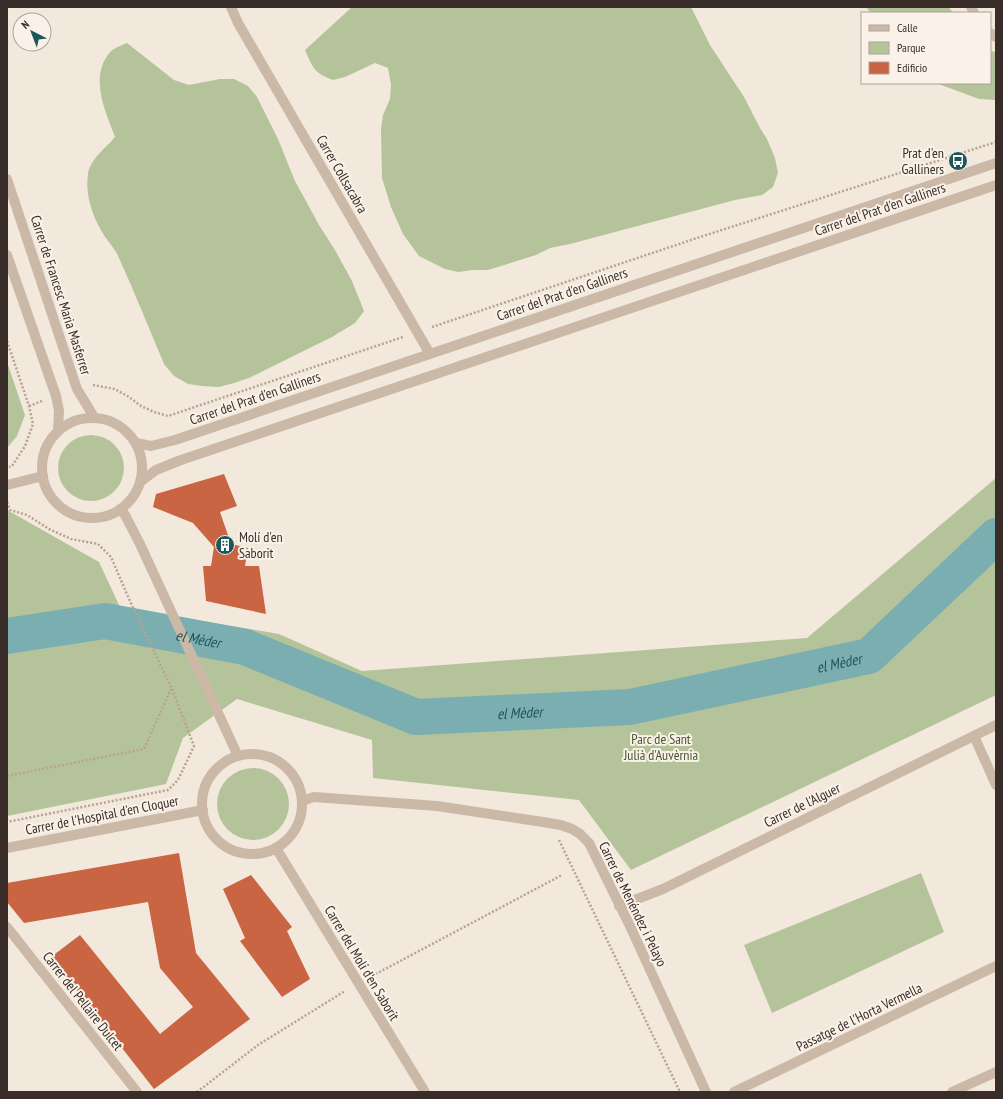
<svg xmlns="http://www.w3.org/2000/svg" width="1003" height="1099" font-family="'PT Sans Narrow',sans-serif">
	<style>
		.green { fill: #b5c39b }
		.lines { fill: none; stroke-linecap: round; stroke-linejoin: round }
		.river { stroke: #7aaeb1; stroke-width: 36 }
		.building { fill: #ca6543 }
		.path { stroke: #b8a291; stroke-width: 2.5; stroke-dasharray: 2 2; stroke-linecap: butt }
		.lane { stroke: #ccb8a7; stroke-width: 10 }
		.street { stroke: #ccb8a7; stroke-width: 10 }
		.labels { text-anchor: middle; dominant-baseline: central; stroke-width: 4; stroke-linejoin: round; paint-order: stroke }
		.poi-label { font-size: 14px; fill: #382d28; stroke: #faf2e9; text-anchor: end }
		.street-label { font-size: 14px; fill: #382d28; stroke: #faf2e9 }
		.park-label { font-size: 14px; fill: #47572b; stroke: #faf2e9 }
		.water-label { font-size: 15px; font-style: italic; fill: #1c575b; stroke: #faf2e9 }
	</style>
	<rect width="100%" height="100%" fill="#f3e8dc"/>
	<!-- green -->
	<g class="green">
		<path d="M352,7H691L710,45L744,97L760,128L767,139L775,158L778,173L773,187L762,195L735,200L570,244L550,248L536,255L488,270H473L458,272L445,269L419,256L403,234L391,207L382,178L381,129L383,115L390,99L391,85L388,68L375,63L345,77L333,80C314,73 313,68 305,50Z"/>
		<polygon points="866,7 949,7 953,13 871,13"/>
		<path d="M127,43L174,80L189,85L220,79H234L248,86L257,97L278,139L295,181L319,225L335,250L352,281L364,311L355,323L332,337L249,378L234,383L219,387L202,386L188,384L174,376L164,364C149,329 135,293 119,258C115,248 107,241 102,232C92,215 85,194 88,174C90,159 106,148 115,137C105,111 89,77 110,52C114,48 122,45 127,43Z"/>
		<polygon points="990,51 996,52 995,100 979,99 936,83 990,83"/>
		<polygon points="7,362 25,415 17,436 7,448"/>
		<circle cx="91" cy="468" r="33"/>
		<polygon points="996,478 996,695 631,870 579,800 373,778 372,740 237,699 183,738 166,784 7,816 7,510 99,562 120,607 279,634 362,671 807,638"/>
		<circle cx="253" cy="804" r="36"/>
		<polygon points="921,873 944,932 772,1013 744,945"/>
	</g>
	<g class="lines">
		<!-- river -->
		<path class="river" id="s1" d="M7,636L105,621L245,647L416,717L630,707L869,656L996,536"/>
	</g>
	<!-- building -->
	<g class="building">
		<polygon points="224,474 237,506 220,512 231,544 248,548 245,566 259,566 266,614 206,601 203,566 211,566 214,547 193,523 153,507 156,494"/>
		<polygon points="179,853 196,953 250,1019 154,1089 51,957 80,935 160,1034 193,1007 160,968 148,902 24,923 7,902 7,883"/>
		<polygon points="251,875 292,927 287,931 310,979 282,997 240,941 245,938 223,889"/>
	</g>
	<g class="lines">
		<!-- path -->
		<g class="path">
			<polyline points="432,327 697,238 996,142"/>
			<polyline points="7,341 29,406 33,424 25,446 12,466 9,467"/>
			<polyline points="93,385 115,389 129,397 141,406 154,412 168,416 403,337"/>
			<polyline points="29,406 42,401"/>
			<polyline points="7,502 10,510 27,515 49,529 71,539 98,544 111,557 129,599 172,689 194,746 178,780 168,790 7,822"/>
			<polyline points="7,776 144,749 171,689"/>
			<polyline points="559,840 680,1092"/>
			<polyline points="372,976 562,875"/>
			<polyline points="197,1092 258,1045 345,991"/>
		</g>
		<!-- lane -->
		<polyline class="lane" points="7,485 43,476"/>
		<!-- street -->
		<g class="street">
			<polyline points="231,7 238,23 430,354"/>
			<polyline points="971,7 974,13"/>
			<polyline points="990,33 996,37"/>
			<polyline points="7,179 77,389 94,417"/>
			<polyline points="7,255 56,396 59,411 58,431"/>
			<circle cx="92" cy="468" r="50"/>
			<polyline points="136,443 151,446 175,440 996,163"/>
			<polyline points="140,482 156,470 181,460 996,185"/>
			<polyline points="120,509 125,515 140,544 238,756"/>
			<polyline points="974,736 996,785"/>
			<circle cx="252" cy="804" r="50"/>
			<polyline points="302,801 314,797 437,806 543,822 561,825 572,829 580,834 589,843 630,926 706,1092"/>
			<polyline points="7,848 203,810"/>
			<polyline points="276,848 425,1092"/>
			<polyline points="619,906 663,889 996,725"/>
			<polyline points="7,927 137,1092"/>
			<polyline points="734,1092 996,966"/>
			<polyline points="952,1092 996,1072"/>
		</g>
	</g>
	<!-- icons -->
	<defs>
		<g id="bus-disc" transform="scale(1)"><circle r="9.5" fill="#1c575b" stroke="#faf2e9"/><path d="M-5-6H5V4H4V6H2V4H-2V6H-4V4H-5ZM-3.5-4V0h7V-4ZM-3.5 1.2v1.5H-2V1.2ZM2 1.2v1.5H3.5V1.2Z" fill="#fff"/></g>
		<g id="building-disc" transform="scale(1)"><circle r="9.5" fill="#1c575b" stroke="#faf2e9"/><path d="M-4-6H4V6H1V3H-1V6H-4ZM-2.5-4.3h1.7v1.8h-1.7ZM.8-4.3h1.7v1.8H.8ZM-2.5-1h1.7V.8h-1.7ZM.8-1h1.7V.8H.8Z" fill="#fff"/></g>
	</defs>
	<g fill-rule="evenodd">
		<use href="#bus-disc" x="958" y="161"/>
		<use href="#building-disc" x="225" y="545"/>
	</g>
	<g class="labels">
		<!-- poi labels -->
		<g class="poi-label">
			<text x="944" y="153">Prat d'en<tspan x="944" dy="16">Galliners</tspan></text>
			<text x="239" y="537" text-anchor="start">Molí d'en<tspan x="239" dy="16">Saborit</tspan></text>
		</g>
		<!-- street labels -->
		<g class="street-label">
			<text transform="translate(342 174) rotate(60)">Carrer Collsacabra</text>
			<text transform="translate(880 209) rotate(-19)">Carrer del Prat d'en Galliners</text>
			<text transform="translate(562 294) rotate(-19)">Carrer del Prat d'en Galliners</text>
			<text transform="translate(61 295) rotate(72)">Carrer de Francesc Maria Masferrer</text>
			<text transform="translate(255 398) rotate(-19)">Carrer del Prat d'en Galliners</text>
			<text transform="translate(802 805) rotate(-26)">Carrer de l'Alguer</text>
			<text transform="translate(102 815) rotate(-11)">Carrer de l'Hospital d'en Cloquer</text>
			<text transform="translate(633 904) rotate(64)">Carrer de Menéndez i Pelayo</text>
			<text transform="translate(362 963) rotate(59)">Carrer del Molí d'en Saborit</text>
			<text transform="translate(83 1001) rotate(52)">Carrer del Pellaire Dulcet</text>
			<text transform="translate(859 1017) rotate(-26)">Passatge de l'Horta Vermella</text>
		</g>
		<!-- park labels -->
		<g class="park-label">
			<text x="661" y="739">Parc de Sant<tspan x="661" dy="16">Julià d'Auvèrnia</tspan></text>
		</g>
		<!-- water labels -->
		<g class="water-label">
			<text stroke="none"><textPath href="#s1" startOffset="194">el Mèder</textPath></text>
			<text stroke="none"><textPath href="#s1" startOffset="854">el Mèder</textPath></text>
			<text stroke="none"><textPath href="#s1" startOffset="530">el Mèder</textPath></text>
		</g>
	</g>
	<!-- border -->
	<rect width="1003" height="1099" fill="none" stroke="#382d28" stroke-width="16"/>
	<!-- legend -->
	<rect x="861" y="12" width="130" height="72" fill="#faf2e9" stroke="#aca39c"/>
	<rect x="869" y="25" width="20" height="6" fill="#ccb8a7" stroke="#aca39c"/>
	<text x="897" y="32" font-size="12" fill="#382d28">Calle</text>
	<rect x="869" y="42" width="20" height="12" fill="#b5c39b" stroke="#aca39c"/>
	<text x="897" y="52" font-size="12" fill="#382d28">Parque</text>
	<rect x="869" y="62" width="20" height="12" fill="#ca6543" stroke="#aca39c"/>
	<text x="897" y="72" font-size="12" fill="#382d28">Edificio</text>
	<!-- north arrow -->
	<g transform="translate(32 32) rotate(318)"><circle r="19" fill="#faf2e9" stroke="#aca39c"/>
	<path d="M0-3L7 15L0 10L-7 15Z" fill="#1c575b"/>
	<text y="-6" font-size="11" font-weight="bold" text-anchor="middle" fill="#382d28">N</text>
	</g>
</svg>
